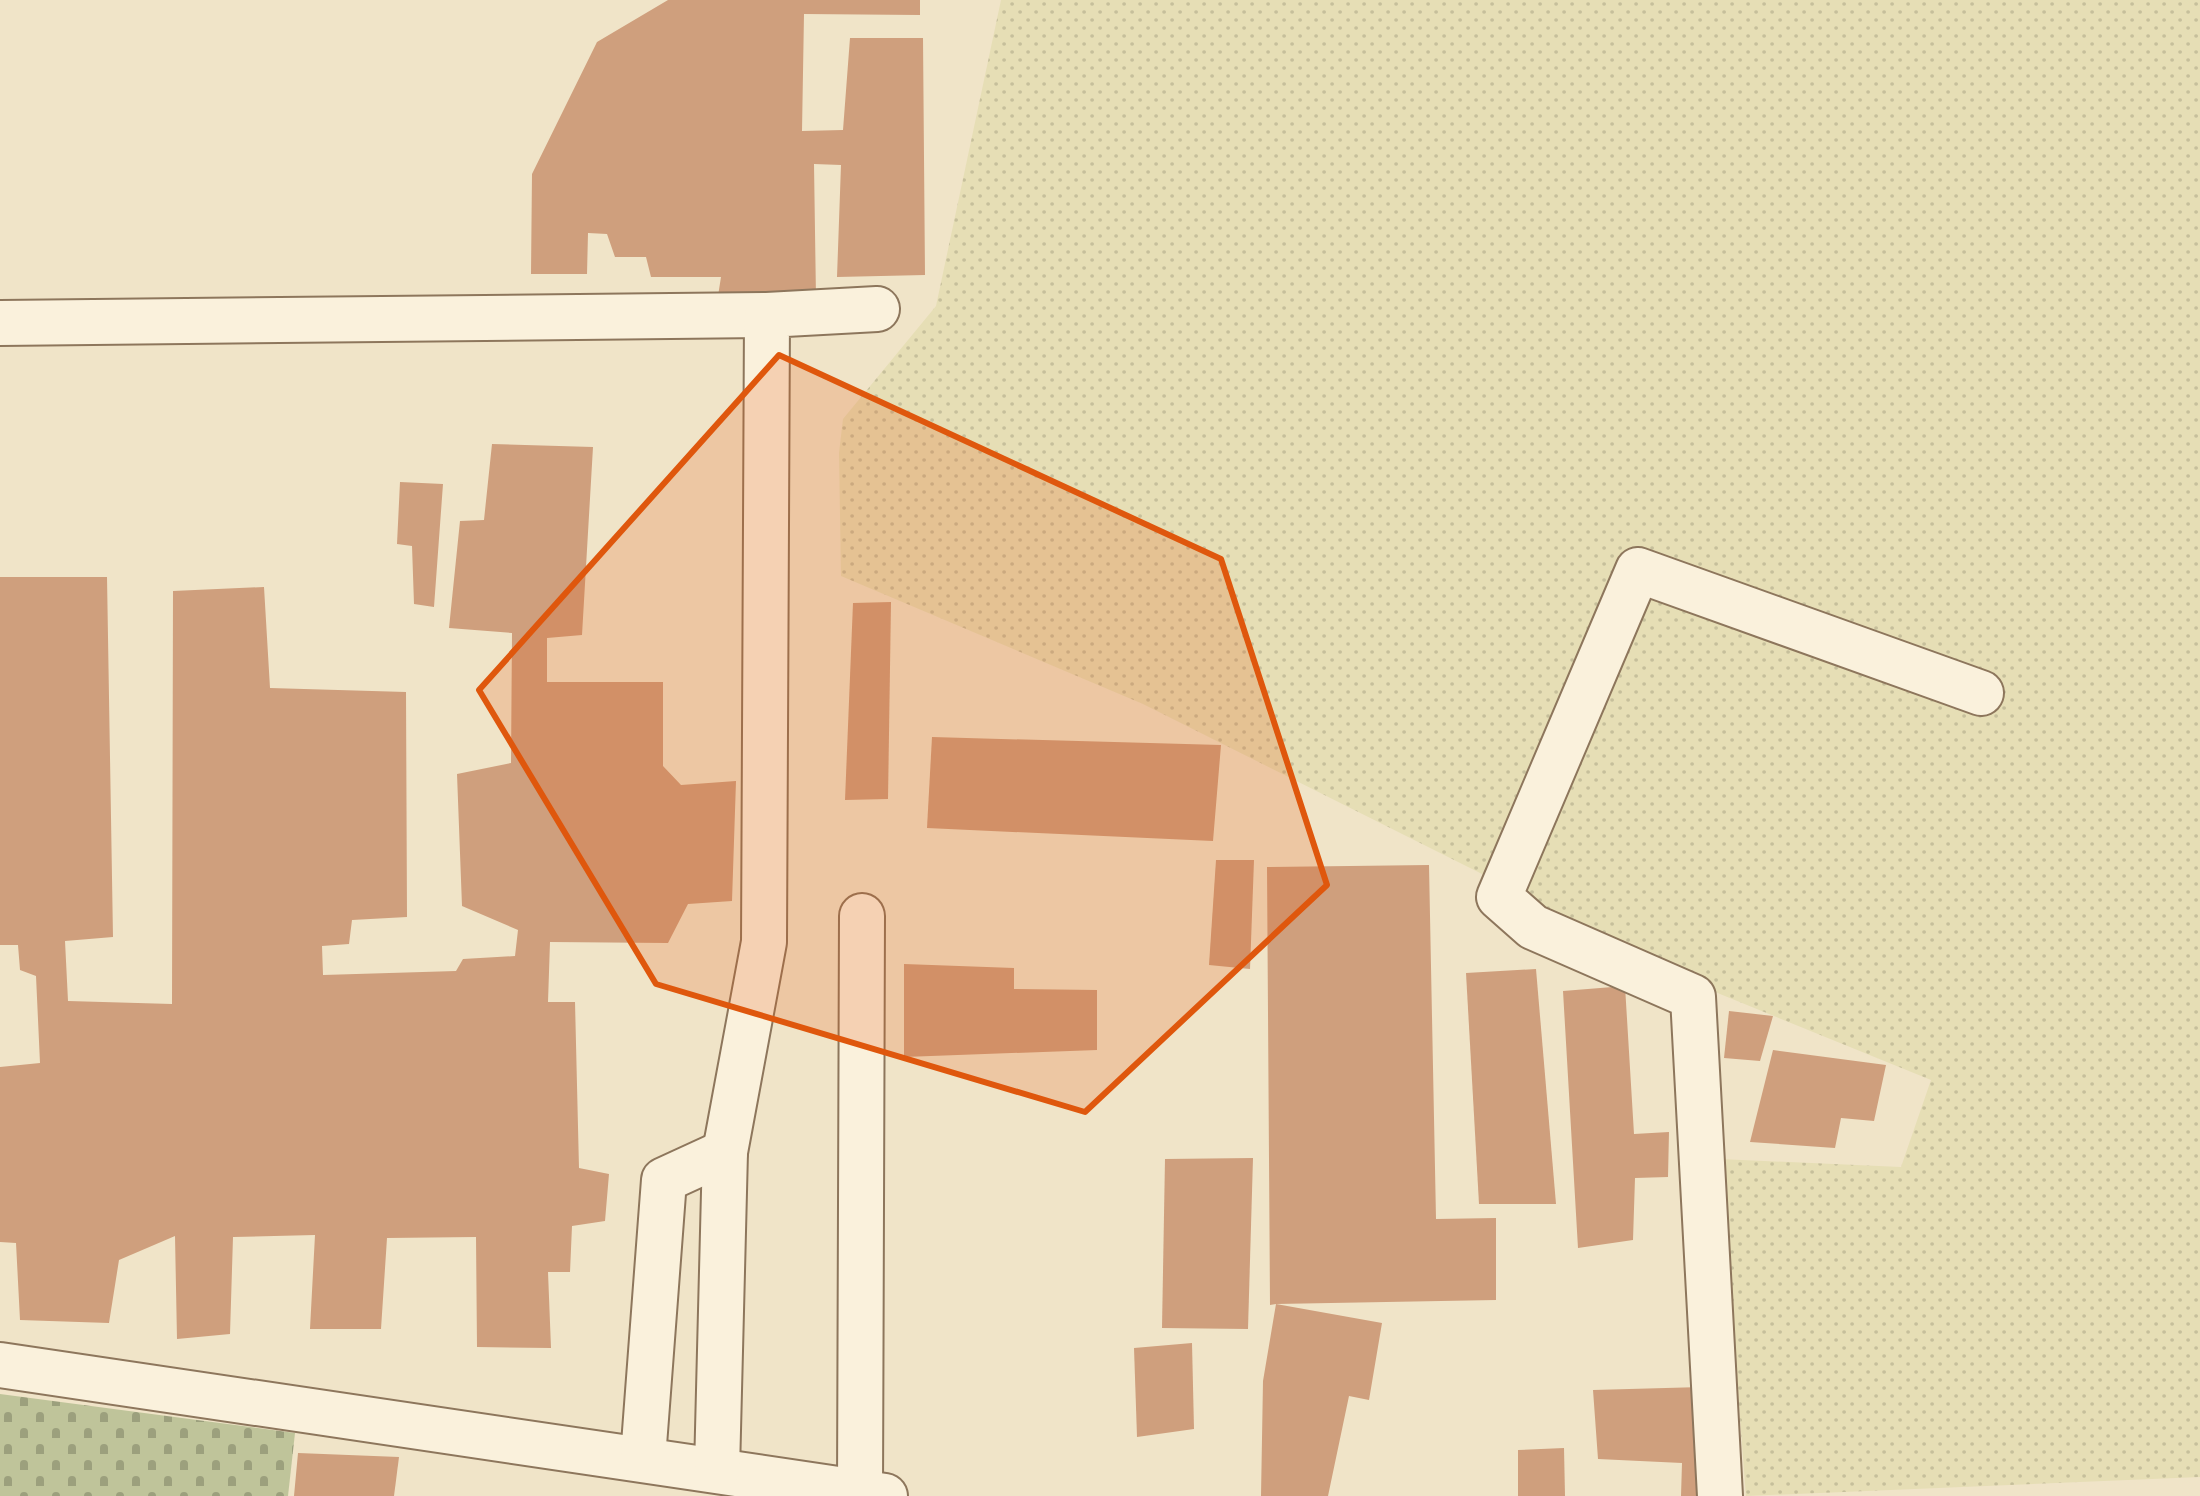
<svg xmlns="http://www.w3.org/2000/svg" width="2200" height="1496" font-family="'Zilla Slab',serif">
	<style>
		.farmland { fill: url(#farmland-dots) }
		.cemetery { fill: url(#cemetery-stones) }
		.building { fill: #cf9f7d }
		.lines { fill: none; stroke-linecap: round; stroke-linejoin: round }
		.minor-casing { stroke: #8d765c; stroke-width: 48 }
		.minor { stroke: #faf1dc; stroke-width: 44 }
		.marked { fill: #df570d; fill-opacity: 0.2; stroke: #df570d; stroke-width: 6; stroke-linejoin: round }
	</style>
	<defs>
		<pattern id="farmland-dots" width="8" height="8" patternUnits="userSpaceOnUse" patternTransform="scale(2)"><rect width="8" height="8" fill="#e6deb5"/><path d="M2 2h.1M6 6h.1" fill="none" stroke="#c6bf9b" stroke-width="1.8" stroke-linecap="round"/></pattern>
		<pattern id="cemetery-stones" width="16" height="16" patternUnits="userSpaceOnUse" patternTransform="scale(2)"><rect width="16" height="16" fill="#bfc49a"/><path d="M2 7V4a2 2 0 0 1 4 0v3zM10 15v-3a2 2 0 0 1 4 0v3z" fill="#9ca07d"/></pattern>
	</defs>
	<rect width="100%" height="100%" fill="#f0e4c8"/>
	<!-- farmland -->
	<polygon class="farmland" points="1001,0 2200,0 2200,1477 1746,1496 1720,1159 1901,1167 1931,1080 1720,994 1573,927 1480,873 1143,704 841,576 839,453 843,419 936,306"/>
	<!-- cemetery -->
	<polygon class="cemetery" points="0,1394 295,1433 288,1496 0,1496"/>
	<!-- building -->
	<g class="building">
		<polygon points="668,0 920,0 920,15 804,14 802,131 843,130 850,38 923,38 925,275 837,277 841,165 814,164 816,298 718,296 721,277 651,277 646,257 615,257 607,234 588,233 587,274 531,274 532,174 597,42"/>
		<polygon points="492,444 593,447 582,635 547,638 547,682 663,682 663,766 681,785 736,781 732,901 688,904 668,943 550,942 548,1002 575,1002 579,1168 609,1174 605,1221 572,1226 570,1272 548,1272 551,1348 477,1347 476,1237 387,1238 381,1329 310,1329 315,1235 233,1237 230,1334 177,1339 175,1236 119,1260 109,1323 20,1320 16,1243 0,1242 0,1067 40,1063 36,976 20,970 18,945 0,945 0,577 107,577 113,937 65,941 68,1001 172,1004 173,591 264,587 270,688 406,692 407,917 352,920 349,944 322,946 323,975 456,971 463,959 515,956 518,930 462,906 457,774 511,763 512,633 449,628 460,521 484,520"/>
		<polygon points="400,482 443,484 434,607 414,604 412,546 397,544"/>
		<polygon points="891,602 888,799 845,800 853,603"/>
		<polygon points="932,737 1221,745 1213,841 927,828"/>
		<polygon points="1216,860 1254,860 1250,969 1209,965"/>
		<polygon points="1429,865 1436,1219 1496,1218 1496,1300 1276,1304 1382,1323 1369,1400 1349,1396 1328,1496 1261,1496 1263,1381 1276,1304 1270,1305 1267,867"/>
		<polygon points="904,964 1014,968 1014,989 1097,990 1097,1050 904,1057"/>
		<polygon points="1536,969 1556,1204 1479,1204 1466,973"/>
		<polygon points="1625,986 1634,1134 1669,1132 1668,1177 1635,1178 1633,1240 1578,1248 1563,991"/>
		<polygon points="1729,1011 1773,1016 1760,1061 1724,1058"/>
		<polygon points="1773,1050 1886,1065 1874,1121 1841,1118 1835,1148 1750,1142"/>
		<polygon points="1253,1158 1248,1329 1162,1328 1165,1159"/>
		<polygon points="1192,1343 1194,1429 1137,1437 1134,1348"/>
		<polygon points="1702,1387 1707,1496 1681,1496 1682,1463 1598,1459 1593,1390"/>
		<polygon points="1564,1448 1565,1496 1518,1496 1518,1450"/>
		<polygon points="298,1453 399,1457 394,1496 294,1496"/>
	</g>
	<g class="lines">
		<!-- minor casing -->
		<g class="minor-casing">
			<g id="minor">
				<polyline points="0,323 767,315"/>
				<polyline points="0,1365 885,1496"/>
				<polyline points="643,1458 664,1180 725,1152"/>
				<polyline points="717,1470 725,1152 764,942 767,315 877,309"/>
				<polyline points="860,1492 862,916"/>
				<polyline points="1720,1496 1693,997 1533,927 1499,897 1638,570 1981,693"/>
			</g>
		</g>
		<!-- minor -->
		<use href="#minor" class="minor"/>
	</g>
	<!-- marked area -->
	<path class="marked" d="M779,355L1221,559L1327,885L1085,1112L656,984L479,690Z"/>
</svg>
